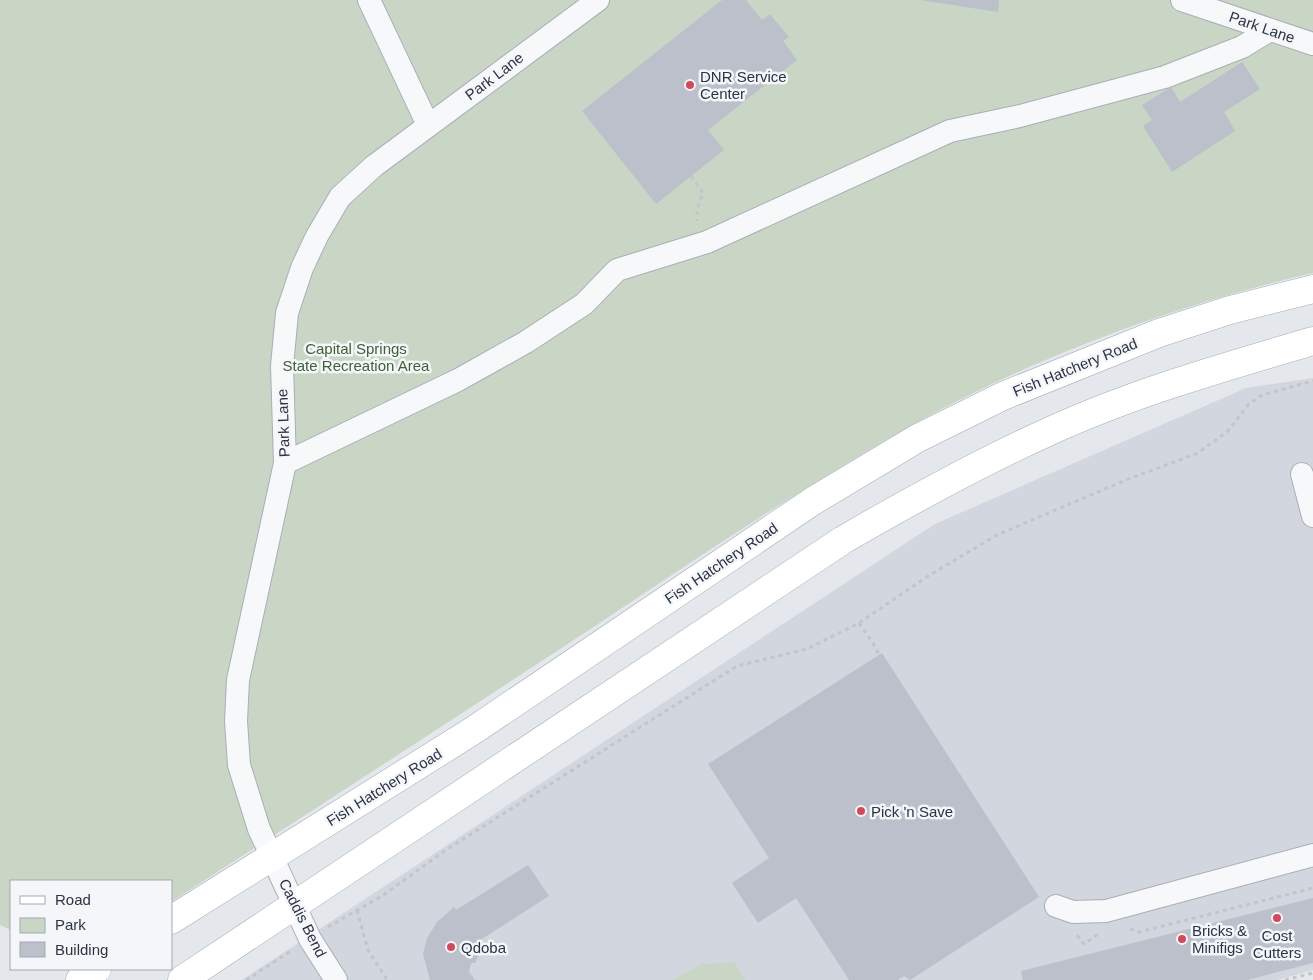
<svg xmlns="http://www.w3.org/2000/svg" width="1313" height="980" font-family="Arial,sans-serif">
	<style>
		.built { fill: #d2d6de }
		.green { fill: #c9d6c5 }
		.building { fill: #bbc0ca }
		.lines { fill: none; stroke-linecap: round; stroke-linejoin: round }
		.minor-casing { stroke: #a9aeb7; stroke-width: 24 }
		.major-casing { stroke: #a3abb8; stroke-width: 29 }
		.path { stroke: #c2c5cb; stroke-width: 3; stroke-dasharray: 4 4; stroke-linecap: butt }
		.minor { stroke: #f7f8fa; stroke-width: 22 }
		.major { stroke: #fff; stroke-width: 28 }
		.poi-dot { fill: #d1495b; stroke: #f4f6f9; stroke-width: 2 }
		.labels { text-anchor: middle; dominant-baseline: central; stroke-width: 5; stroke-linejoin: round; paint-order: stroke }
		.street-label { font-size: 15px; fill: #2b3445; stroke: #f4f6f9 }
		.poi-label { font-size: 15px; fill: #2b3445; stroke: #f4f6f9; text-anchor: start }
		.park-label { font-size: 15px; fill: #3f6138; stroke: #f4f6f9 }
	</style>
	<rect width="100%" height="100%" fill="#e4e7ec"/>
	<!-- built -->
	<polygon class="built" points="1313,378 1313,970 1277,980 242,980 935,524 1246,388"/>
	<!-- green -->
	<g class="green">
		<path d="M0,0H1313V273C1185,302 1040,355 925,418C806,484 693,561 580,636C444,725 307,814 171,902V881H11V930L0,925Z"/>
		<polygon points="734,962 745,980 673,980 701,964"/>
	</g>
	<!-- building -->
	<g class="building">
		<polygon points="722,0 746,0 762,20 770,14 789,37 783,41 797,60 708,130 724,150 656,204 582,111"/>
		<polygon points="920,0 999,0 998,12"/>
		<polygon points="1242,62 1260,89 1224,112 1235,131 1172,172 1143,126 1152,120 1142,105 1171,87 1180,102"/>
		<polygon points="882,653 1039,897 910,980 904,976 898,980 849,980 796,898 758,923 732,883 769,858 708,764"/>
		<polygon points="528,865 549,896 477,942 481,950 475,963 471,963 469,972 475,980 430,980 423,954 427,938 437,922 454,907 456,910"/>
		<polygon points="1313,898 1313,963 1247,980 1023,980 1021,971"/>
	</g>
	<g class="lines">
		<!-- minor casing -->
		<g class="minor-casing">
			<g id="minor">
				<polyline points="369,0 428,125"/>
				<polyline points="1182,0 1313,44"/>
				<polyline points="285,463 458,380 526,342 584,304 617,270 707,242 950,131 1020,116 1165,77 1242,47 1270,30"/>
				<polyline points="1302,474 1313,516"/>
				<polyline points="1056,906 1073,912 1106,911 1313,855"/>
				<polyline points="336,980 310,939 259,829 239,765 236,721 238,680 285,463 282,366 287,313 302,268 317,236 340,197 374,166 598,0"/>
			</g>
		</g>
		<!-- major casing -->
		<g class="major-casing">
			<g id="major">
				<polyline points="171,920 474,730 813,501 918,438 1003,396 1159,333 1230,310 1313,289"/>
				<polyline points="80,980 97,969"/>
				<path d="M182,980L843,540C910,501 977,464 1048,432C1133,393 1224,367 1313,341"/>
			</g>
		</g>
		<!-- path -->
		<g class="path">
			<polyline points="691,176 703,193 697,209 697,221"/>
			<polyline points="859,623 873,643 879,655"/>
			<polyline points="357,910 368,950 387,980"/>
			<polyline points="328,927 382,896 446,850 737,666 807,649 859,623 928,576 997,535 1126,480 1198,453 1228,431 1248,405 1262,395 1313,381"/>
			<polyline points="1130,929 1139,932 1313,888"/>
			<polyline points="1077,935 1084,944 1098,934"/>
			<polyline points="246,980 291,951"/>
			<polyline points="1285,980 1313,973"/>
		</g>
		<!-- minor -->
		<use href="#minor" class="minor"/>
		<!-- major -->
		<use href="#major" class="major"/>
	</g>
	<!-- markers -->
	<g class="poi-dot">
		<circle cx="690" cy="85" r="5"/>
		<circle cx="861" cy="811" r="5"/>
		<circle cx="1277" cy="918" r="5"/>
		<circle cx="1182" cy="939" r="5"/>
		<circle cx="451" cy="947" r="5"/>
	</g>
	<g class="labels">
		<!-- street labels -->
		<g class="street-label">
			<text transform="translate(1262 27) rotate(19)">Park Lane</text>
			<text transform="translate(494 76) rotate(-37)">Park Lane</text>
			<text transform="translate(1075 367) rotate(-22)">Fish Hatchery Road</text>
			<text transform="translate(283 423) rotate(-92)">Park Lane</text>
			<text transform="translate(721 563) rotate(-34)">Fish Hatchery Road</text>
			<text transform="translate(384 787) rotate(-32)">Fish Hatchery Road</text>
			<text transform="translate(303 918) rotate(63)">Caddis Bend</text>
		</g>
		<!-- poi labels -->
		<g class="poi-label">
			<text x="700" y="76">DNR Service<tspan x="700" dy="17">Center</tspan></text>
			<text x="871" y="811">Pick 'n Save</text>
			<text x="1192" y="930">Bricks &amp;<tspan x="1192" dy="17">Minifigs</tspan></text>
			<text x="1277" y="935" text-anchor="middle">Cost<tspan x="1277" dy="17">Cutters</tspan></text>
			<text x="461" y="947">Qdoba</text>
		</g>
		<!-- park labels -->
		<g class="park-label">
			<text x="356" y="348">Capital Springs<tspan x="356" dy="17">State Recreation Area</tspan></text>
		</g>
	</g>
	<!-- legend -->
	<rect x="10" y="880" width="162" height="90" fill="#f4f6f9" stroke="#a4a8b1"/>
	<rect x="20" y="896" width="25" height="8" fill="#ffffff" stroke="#a4a8b1"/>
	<text x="55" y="905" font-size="15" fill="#2b3445">Road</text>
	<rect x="20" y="918" width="25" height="15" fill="#c9d6c5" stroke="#a4a8b1"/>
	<text x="55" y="930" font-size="15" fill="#2b3445">Park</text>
	<rect x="20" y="942" width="25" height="15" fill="#bbc0ca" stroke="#a4a8b1"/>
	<text x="55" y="955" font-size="15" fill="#2b3445">Building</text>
</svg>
